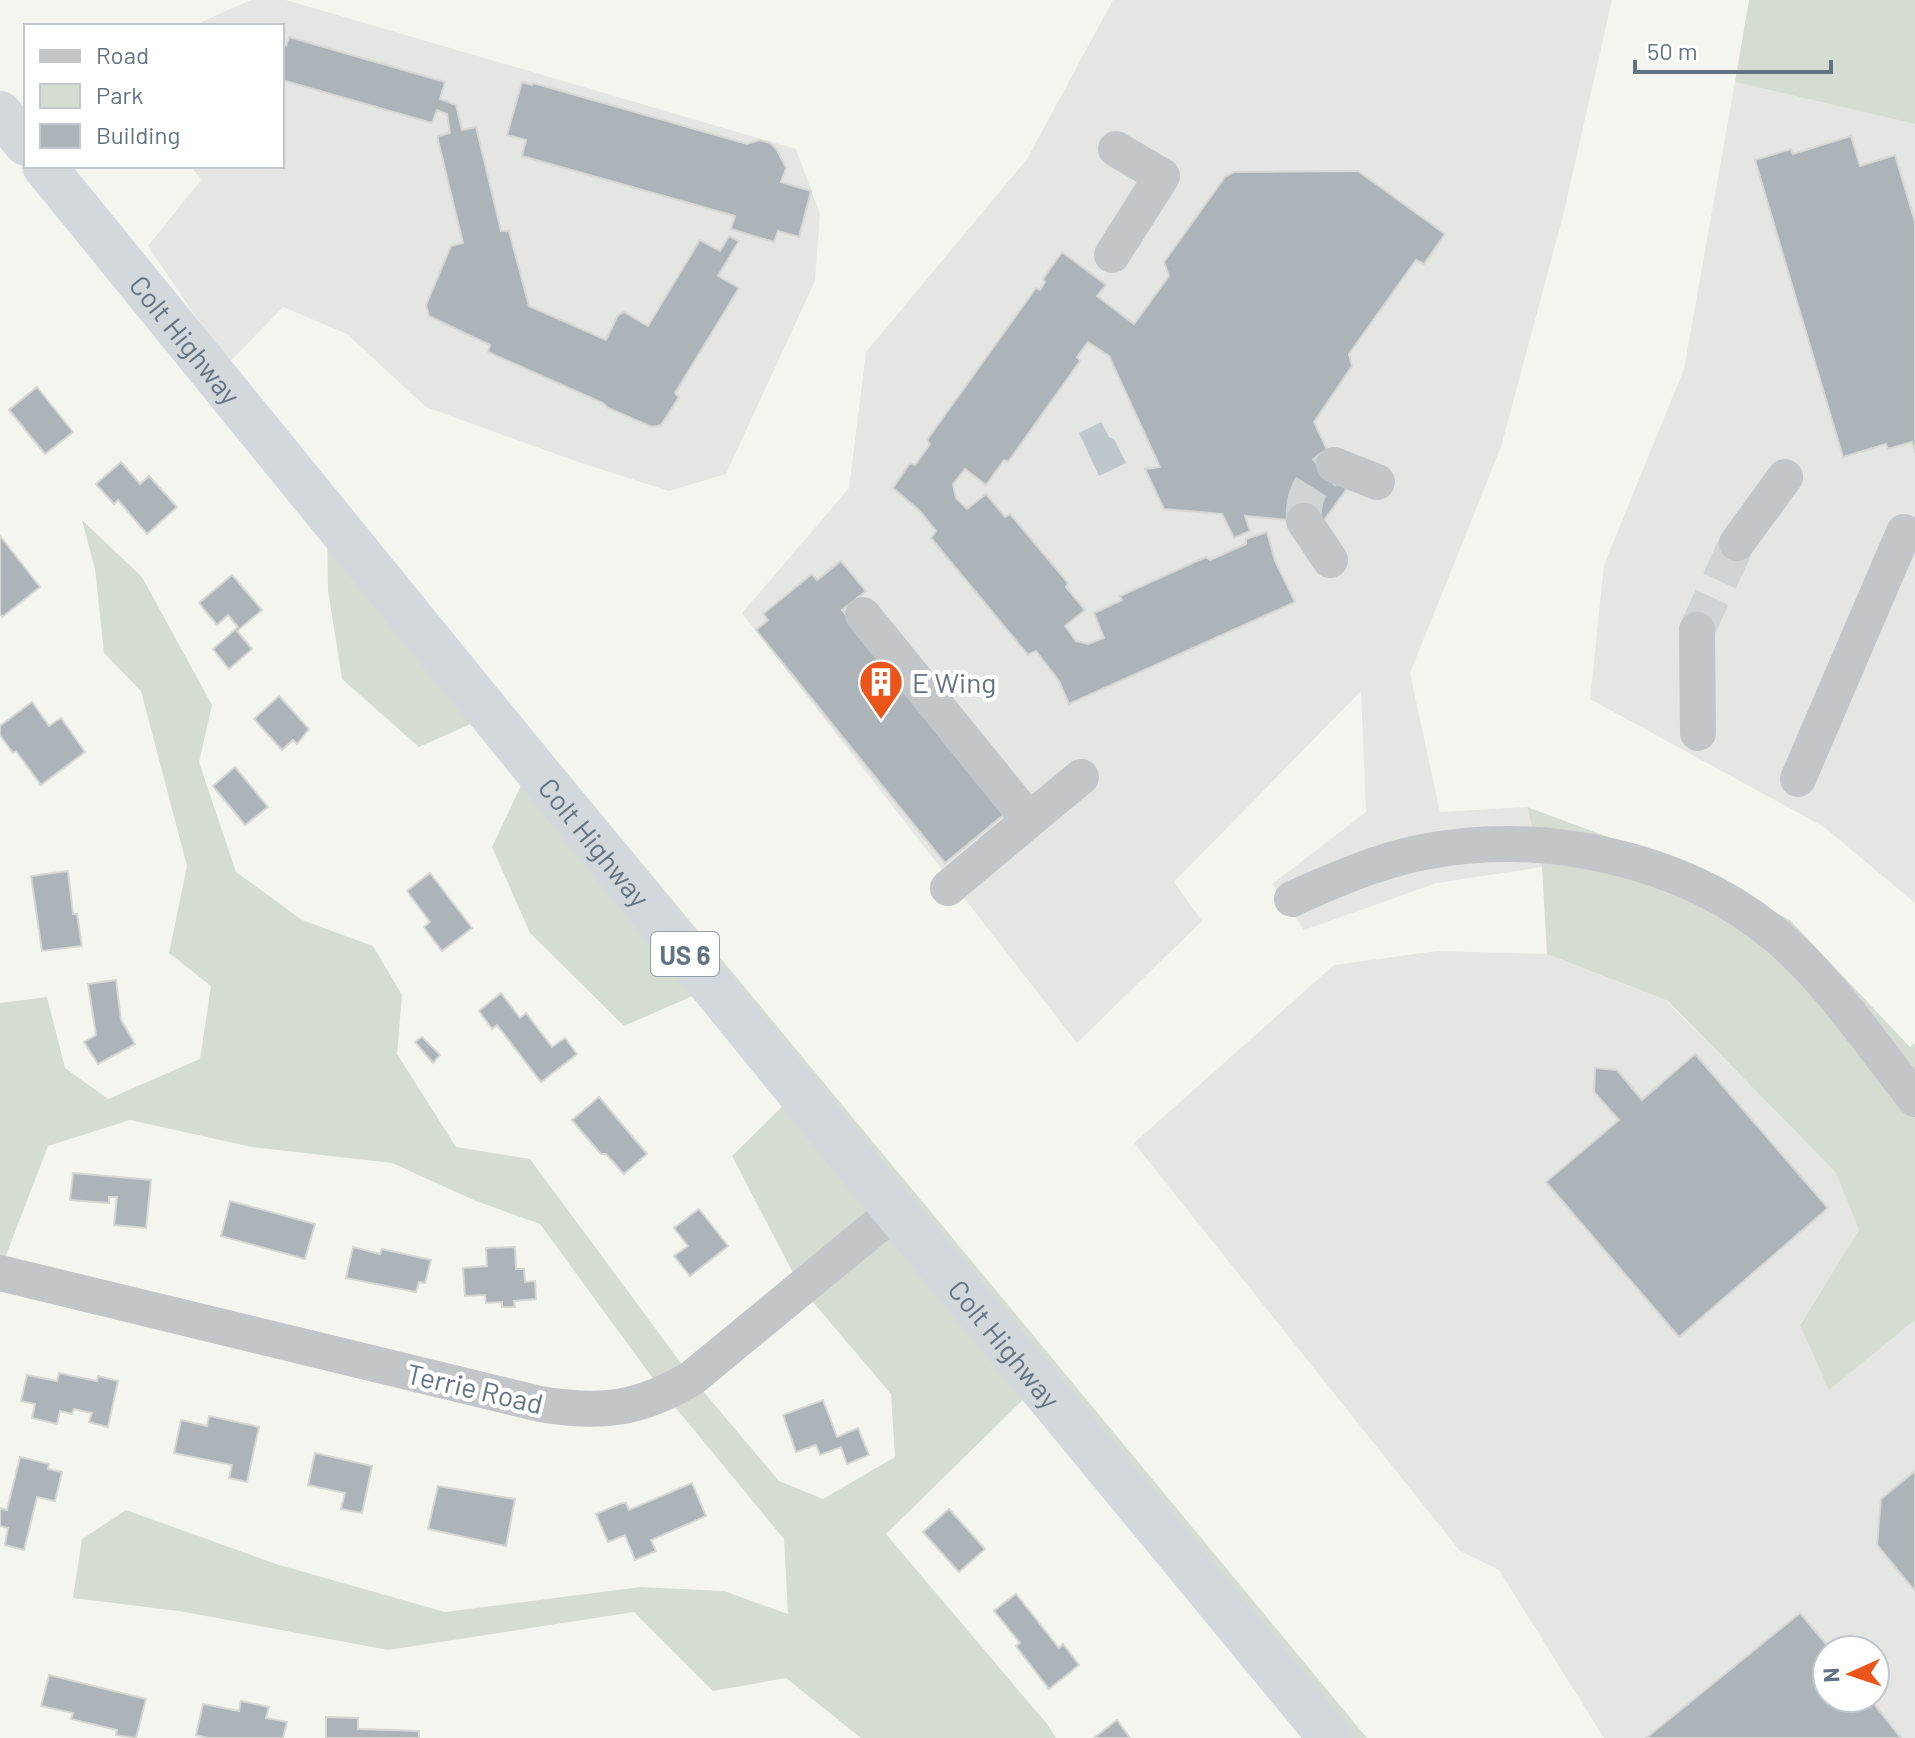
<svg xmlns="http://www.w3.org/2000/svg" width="1915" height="1738" font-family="Barlow,sans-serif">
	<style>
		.built { fill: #e5e6e4; fill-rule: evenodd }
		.green { fill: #d5dcd1 }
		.water { fill: #bdc8cd }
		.building { fill: #acb3b9; stroke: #d6d6d3; stroke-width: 2 }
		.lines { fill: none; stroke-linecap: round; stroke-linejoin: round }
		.minor-tunnel { stroke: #d0d4d5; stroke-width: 36; stroke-dasharray: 36 18; stroke-linecap: butt }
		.minor { stroke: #c2c6c9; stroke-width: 36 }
		.highway { stroke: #d3d8dc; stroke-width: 44 }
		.labels { text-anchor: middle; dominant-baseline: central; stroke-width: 8; stroke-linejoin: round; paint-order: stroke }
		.shield { fill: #fff; stroke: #919da8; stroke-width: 2 }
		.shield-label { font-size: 26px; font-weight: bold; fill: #627383 }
		.street-label { font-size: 28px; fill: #627383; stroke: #fff }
		.poi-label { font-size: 28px; fill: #627383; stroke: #fff; text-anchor: start }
	</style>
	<rect width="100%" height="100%" fill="#f5f5f0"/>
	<!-- built -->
	<g class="built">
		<polygon points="251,0 286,0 796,149 820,214 815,281 726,474 669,491 578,462 426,407 347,334 283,307 228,364 148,246 201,180 191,166 282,166 282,26 192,26"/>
		<polygon points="1113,0 1612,0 1563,216 1501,447 1410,673 1440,812 1527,807 1542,867 1437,883 1304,930 1272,884 1366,812 1361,691 1174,882 1202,921 1077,1043 742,613 849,488 866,352 1027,159"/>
		<polygon points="1735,82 1915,124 1915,903 1824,827 1590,699 1604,565 1684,369"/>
		<path d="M1437,951L1547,954L1667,1001L1836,1173L1860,1230L1800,1324L1830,1389L1915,1320V1738H1604L1499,1570L1460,1551L1134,1143L1334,965ZM1827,1650H1875V1698H1827Z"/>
	</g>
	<!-- green -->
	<g class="green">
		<polygon points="1749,0 1915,0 1915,124 1735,82"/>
		<polygon points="228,364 1367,1738 1330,1738 1038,1385 886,1534 1047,1724 1056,1738 861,1738 786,1678 713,1691 634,1612 388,1650 179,1611 73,1598 82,1539 126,1510 276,1564 445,1612 641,1587 724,1591 788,1614 784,1539 665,1395 540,1224 476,1201 392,1163 252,1147 130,1120 48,1146 0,1271 0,1003 47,997 65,1068 108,1099 200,1059 211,986 169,953 187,866 141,691 104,653 95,569 82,520 142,577 212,705 199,762 236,872 302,920 373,946 402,995 397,1054 456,1147 530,1159 692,1378 779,1481 823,1499 895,1457 891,1394 801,1288 732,1156 797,1092 713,987 624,1026 530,933 492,847 531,764 491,715 419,747 342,679 328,590 327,514"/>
		<polygon points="1527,807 1654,854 1790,920 1910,1047 1915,1043 1915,1320 1829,1390 1800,1325 1859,1230 1836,1173 1668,1001 1547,954 1542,867"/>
	</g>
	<!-- water -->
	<polygon class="water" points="1101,422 1109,437 1114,439 1126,463 1099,476 1079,433"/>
	<!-- building -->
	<g class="building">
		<polygon points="289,37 445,82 440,99 456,105 462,130 476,127 501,231 509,231 529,306 606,340 618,315 624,312 648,326 700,240 720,251 729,236 739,241 718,276 739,288 675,393 679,397 661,425 652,427 608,408 603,403 488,352 490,345 429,316 426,305 451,246 463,243 438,140 438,136 450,133 447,114 437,110 432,123 282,80 282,46 286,46"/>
		<polygon points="522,82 532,85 533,83 747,144 760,140 770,143 777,150 786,168 781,182 811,191 799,237 778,231 774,242 731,229 735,216 522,156 526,140 507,135"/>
		<polygon points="1851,136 1860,166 1895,155 1915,222 1915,453 1912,442 1888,449 1886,444 1843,457 1755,160 1791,149 1793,154"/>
		<polygon points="1358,171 1445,234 1424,264 1416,260 1349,354 1352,366 1314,422 1346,490 1322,523 1245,516 1250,531 1234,538 1222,514 1164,509 1145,469 1160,467 1109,356 1088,342 1077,357 1080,361 1008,462 1004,460 986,485 965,469 953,484 956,498 967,509 986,494 1005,517 1010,514 1068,583 1066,587 1085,610 1065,626 1076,641 1088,644 1104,638 1094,613 1122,600 1120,596 1206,557 1210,560 1246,544 1246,539 1267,532 1275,561 1295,602 1069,704 1059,681 1036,651 1028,655 931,538 936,531 920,511 893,488 910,463 915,465 930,444 927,440 1036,288 1040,290 1045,282 1043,279 1062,252 1106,285 1097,296 1134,324 1169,276 1164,262 1225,177 1234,172"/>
		<polygon points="37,387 73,432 45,454 9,410"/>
		<polygon points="121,462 140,484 149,476 177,507 147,534 118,500 114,504 96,484"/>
		<polygon points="0,536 40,587 2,617 0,614"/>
		<polygon points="841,561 866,591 842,610 1007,812 945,863 756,630 768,620 763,614 812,574 817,580"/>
		<polygon points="232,575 262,610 237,631 252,649 229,669 213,649 238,627 228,615 217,625 199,603"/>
		<polygon points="279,696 309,729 297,744 293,740 282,750 254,719"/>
		<polygon points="32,702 49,726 61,718 85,752 41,785 16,751 13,753 0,735 0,726"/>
		<polygon points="235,767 268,807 245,825 213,786"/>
		<polygon points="68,871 73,914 77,914 82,946 42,951 31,876"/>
		<polygon points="430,873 472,928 442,951 424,927 430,922 407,891"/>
		<polygon points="116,980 121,1020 135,1044 98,1064 84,1042 96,1035 88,984"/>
		<polygon points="501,993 520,1018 526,1013 552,1047 565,1038 577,1054 541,1082 497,1025 492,1029 479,1011"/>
		<polygon points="422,1037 440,1055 433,1063 415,1042"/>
		<polygon points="1695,1054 1828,1208 1679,1337 1546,1182 1619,1120 1594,1092 1595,1068 1617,1070 1642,1100"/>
		<polygon points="599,1097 647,1154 624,1174 606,1154 601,1154 572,1120"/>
		<polygon points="73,1173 151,1180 146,1228 114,1225 117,1197 109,1197 109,1203 70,1200"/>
		<polygon points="230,1201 315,1224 305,1259 221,1236"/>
		<polygon points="699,1209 728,1246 690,1276 674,1256 688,1246 674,1228"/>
		<polygon points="353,1247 380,1254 382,1249 431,1260 425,1283 419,1282 416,1292 346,1278"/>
		<polygon points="515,1247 516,1269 524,1269 525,1282 535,1281 536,1299 514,1301 515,1307 502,1307 502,1302 486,1303 485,1295 465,1296 463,1268 487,1266 486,1248"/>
		<polygon points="59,1373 97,1381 98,1376 118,1381 108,1427 89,1422 92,1413 74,1409 72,1414 60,1411 57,1424 32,1418 35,1404 21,1401 27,1375 57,1381"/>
		<polygon points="823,1400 837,1437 858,1428 869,1455 847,1464 841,1447 820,1455 816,1445 796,1452 783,1415"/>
		<polygon points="209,1416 259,1427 247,1482 229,1478 232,1465 174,1453 181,1420 207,1426"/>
		<polygon points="315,1453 372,1466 362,1513 341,1509 345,1493 308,1485"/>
		<polygon points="20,1457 49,1464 48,1469 62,1472 55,1501 37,1497 24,1550 5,1545 8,1528 0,1526 0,1508 7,1510"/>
		<polygon points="1915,1471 1915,1591 1877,1545 1881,1499"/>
		<polygon points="692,1483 706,1516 651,1540 656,1551 635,1560 625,1535 608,1542 596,1514 622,1503 626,1503 629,1510"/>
		<polygon points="438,1486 515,1499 506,1546 428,1529"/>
		<polygon points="949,1509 985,1549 959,1572 923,1532"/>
		<polygon points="1016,1594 1059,1648 1063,1644 1079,1665 1049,1689 1016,1646 1020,1643 994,1611"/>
		<polygon points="1800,1613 1831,1650 1827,1650 1827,1698 1869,1698 1901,1738 1646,1738"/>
		<polygon points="49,1675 146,1699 136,1738 116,1735 117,1730 71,1719 73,1713 41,1706"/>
		<polygon points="241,1701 269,1707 266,1718 287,1722 283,1738 208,1738 196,1735 203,1704 239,1711"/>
		<polygon points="326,1717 358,1718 358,1729 419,1731 419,1738 326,1738"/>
		<polygon points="1117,1720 1130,1738 1094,1738"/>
	</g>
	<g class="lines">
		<!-- minor-tunnel -->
		<g class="minor-tunnel">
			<path d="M1304,521C1302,495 1312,479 1334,465"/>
			<polyline points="1697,630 1737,543"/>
		</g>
		<!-- minor -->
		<g class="minor">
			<polyline points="1112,255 1162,176 1116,149"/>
			<polyline points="1334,465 1377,482"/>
			<polyline points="1304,521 1330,560"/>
			<polyline points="1737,543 1785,477"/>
			<polyline points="863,615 1029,820 1081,777"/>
			<polyline points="1697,630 1698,733"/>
			<polyline points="1798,779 1904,532"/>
			<polyline points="948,888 1029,820"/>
			<path d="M1292,899C1334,880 1378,861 1423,852C1543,829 1683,857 1778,937C1831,983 1872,1045 1915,1099"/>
			<path d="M0,1273L540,1404C600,1414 639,1410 692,1378L895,1211"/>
		</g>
		<!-- highway -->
		<g class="highway">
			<polyline points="0,113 26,144"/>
			<path id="s1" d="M44,166L895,1211L1330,1738"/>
		</g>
	</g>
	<!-- icons -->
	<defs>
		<g id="building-pin" transform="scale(2.3)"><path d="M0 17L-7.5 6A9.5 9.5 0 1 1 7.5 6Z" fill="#eb551a" stroke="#fff"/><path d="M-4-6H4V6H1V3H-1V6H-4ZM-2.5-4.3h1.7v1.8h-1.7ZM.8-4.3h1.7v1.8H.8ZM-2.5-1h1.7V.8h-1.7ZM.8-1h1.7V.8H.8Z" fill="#fff"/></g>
	</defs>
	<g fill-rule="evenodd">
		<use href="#building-pin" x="881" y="682"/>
	</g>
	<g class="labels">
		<!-- shield labels -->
		<rect class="shield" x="651" y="932" width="68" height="44" rx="6"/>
		<g class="shield-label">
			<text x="685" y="954">US 6</text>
		</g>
		<!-- street labels -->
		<g class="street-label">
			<text stroke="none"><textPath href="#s1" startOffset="224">Colt Highway</textPath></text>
			<text stroke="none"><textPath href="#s1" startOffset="872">Colt Highway</textPath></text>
			<text stroke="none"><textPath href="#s1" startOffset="1520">Colt Highway</textPath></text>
			<text transform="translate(475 1388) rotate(13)">Terrie Road</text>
		</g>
		<!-- poi labels -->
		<g class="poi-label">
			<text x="912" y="682">E Wing</text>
		</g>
	</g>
	<!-- legend -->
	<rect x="24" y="24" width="260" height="144" fill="#ffffff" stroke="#c0c7cd" stroke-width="2"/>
	<rect x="40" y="50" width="40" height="12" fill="#c2c6c9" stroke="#c0c7cd" stroke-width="2"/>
	<text x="96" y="64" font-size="24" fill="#627383">Road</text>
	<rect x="40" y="84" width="40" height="24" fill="#d5dcd1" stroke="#c0c7cd" stroke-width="2"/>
	<text x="96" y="104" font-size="24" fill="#627383">Park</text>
	<rect x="40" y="124" width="40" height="24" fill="#acb3b9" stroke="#c0c7cd" stroke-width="2"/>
	<text x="96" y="144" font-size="24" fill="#627383">Building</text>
	<!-- north arrow -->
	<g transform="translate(1851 1674) rotate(267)"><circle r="38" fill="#ffffff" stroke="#c0c7cd" stroke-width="2"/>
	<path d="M0-6L14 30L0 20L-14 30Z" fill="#eb551a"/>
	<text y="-12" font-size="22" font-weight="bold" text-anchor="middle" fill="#627383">N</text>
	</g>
	<!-- scale -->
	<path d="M1635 60v12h196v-12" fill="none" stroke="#627383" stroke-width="4"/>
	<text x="1647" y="60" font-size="24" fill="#627383" stroke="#ffffff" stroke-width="6" paint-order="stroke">50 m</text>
</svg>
